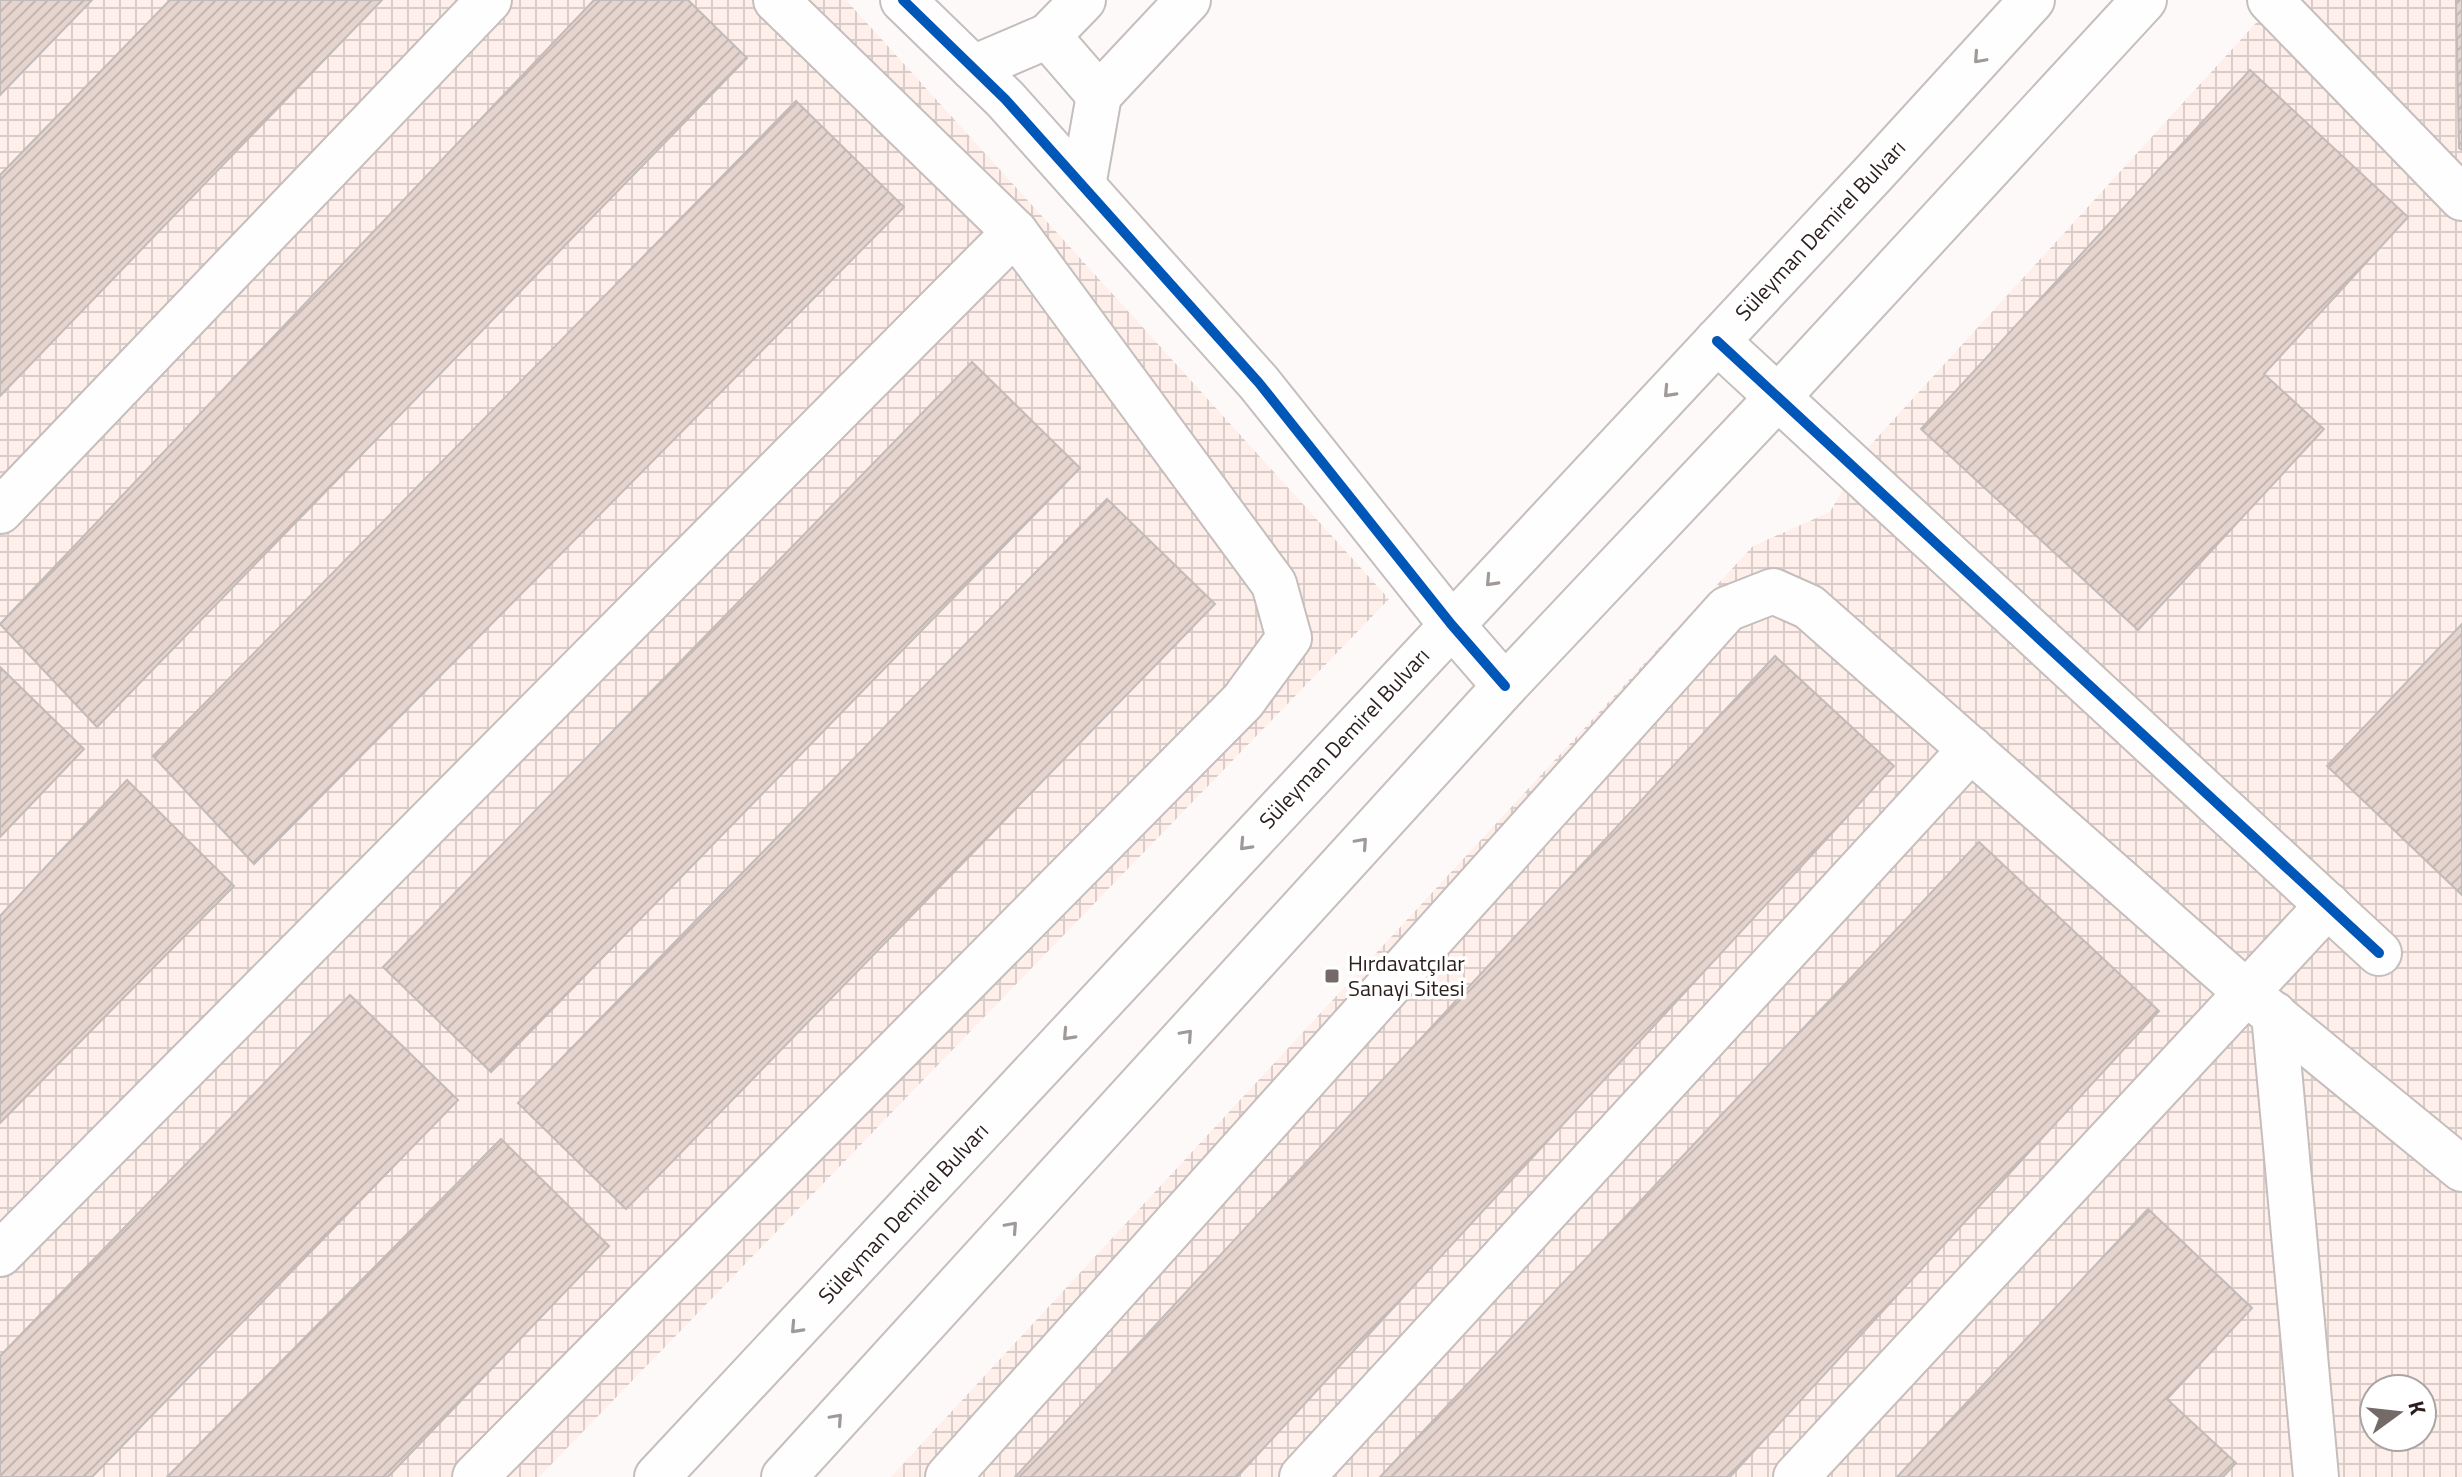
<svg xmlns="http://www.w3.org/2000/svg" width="2462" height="1477" font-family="'Titillium Web',sans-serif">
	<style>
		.industrial { fill: url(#industrial-grid); fill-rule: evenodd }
		.building { fill: url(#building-hatch); stroke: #c2bbb9; stroke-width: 2 }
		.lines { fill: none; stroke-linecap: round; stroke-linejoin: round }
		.minor-casing { stroke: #c5bebc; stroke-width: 48 }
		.major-casing { stroke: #c5bebc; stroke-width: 48 }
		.minor { stroke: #fffefe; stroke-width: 44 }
		.major { stroke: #fffefe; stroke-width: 44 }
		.cycleway-casing { stroke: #fff; stroke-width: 15 }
		.cycleway { stroke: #0057b8; stroke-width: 10 }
		.oneway { stroke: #9f9a98 }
		.poi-dot { fill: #746b69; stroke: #fff; stroke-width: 3 }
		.labels { text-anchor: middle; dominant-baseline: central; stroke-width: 7; stroke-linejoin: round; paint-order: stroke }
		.street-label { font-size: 22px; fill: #2a1f1c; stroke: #fff }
		.poi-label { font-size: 22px; fill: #2a1f1c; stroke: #fff; text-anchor: start }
	</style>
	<defs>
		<pattern id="industrial-grid" width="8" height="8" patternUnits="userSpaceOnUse" patternTransform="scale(2)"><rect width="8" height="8" fill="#feefeb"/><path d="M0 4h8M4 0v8" fill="none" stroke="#daccc9"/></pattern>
		<pattern id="building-hatch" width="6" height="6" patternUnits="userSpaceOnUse" patternTransform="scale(2)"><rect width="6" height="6" fill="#e6d4ce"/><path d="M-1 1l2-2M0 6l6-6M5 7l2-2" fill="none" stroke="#c5b6b0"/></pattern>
	</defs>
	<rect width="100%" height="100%" fill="#fcf9f8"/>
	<!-- industrial -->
	<g class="industrial">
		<polygon points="0,0 846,0 1389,599 539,1477 0,1477"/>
		<path d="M2277,0H2462V1477H891L1753,546L1830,512L1864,452ZM2374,1389H2422V1437H2374Z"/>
	</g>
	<!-- building -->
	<g class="building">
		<polygon points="0,0 92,0 0,95"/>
		<polygon points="170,0 382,0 0,396 0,175"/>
		<polygon points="594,0 688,0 747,58 97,727 0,624"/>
		<polygon points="2456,0 2462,0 2462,150 2459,148"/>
		<polygon points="2250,70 2408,217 2264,374 2324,429 2138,630 1921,429"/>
		<polygon points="796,101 904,207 254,864 153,756"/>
		<polygon points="972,362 1080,468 491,1072 383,967"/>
		<polygon points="1107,499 1215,604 626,1209 518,1103"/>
		<polygon points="2462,624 2462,895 2327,766"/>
		<polygon points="1775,656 1894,766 1237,1477 1015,1477"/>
		<polygon points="0,667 84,749 0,837"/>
		<polygon points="127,780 234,886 0,1123 0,916"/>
		<polygon points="1979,842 2159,1011 1730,1477 1380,1477"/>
		<polygon points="350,995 458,1100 92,1477 0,1477 0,1356"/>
		<polygon points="501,1139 609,1246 388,1477 167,1477"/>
		<polygon points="2148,1209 2252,1308 2167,1399 2236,1463 2223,1477 1897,1477"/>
	</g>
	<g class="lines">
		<!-- minor casing -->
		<g class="minor-casing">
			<g id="minor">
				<polyline points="903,0 1005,99 1259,383 1451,624 1505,686"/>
				<polyline points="1083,0 1048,36 1099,95 1188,0"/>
				<polyline points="2270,0 2462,198"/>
				<polyline points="973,68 1048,36"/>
				<polyline points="1083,186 1099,95"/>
				<polyline points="1717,341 2379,953"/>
				<polyline points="0,511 489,0"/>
				<polyline points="2274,1014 2316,1477"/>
				<polyline points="0,1254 1015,232"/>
				<polyline points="475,1477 1243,701 1289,638 1274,584 1015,232 776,0"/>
				<polyline points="948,1477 1727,609 1773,591 1809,607 2247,993 2462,1169"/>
				<polyline points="1302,1477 1971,749"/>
				<polyline points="1796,1477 2328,905"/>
			</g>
		</g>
		<!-- major casing -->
		<g class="major-casing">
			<g id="major">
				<polyline points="657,1477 1874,173 2032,0"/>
				<polyline points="784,1477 1505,686 1777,398 2144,0"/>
			</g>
		</g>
		<!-- minor -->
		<use href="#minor" class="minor"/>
		<!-- major -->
		<use href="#major" class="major"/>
		<!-- cycleway casing -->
		<g class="cycleway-casing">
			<g id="cycleway">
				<polyline points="903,0 1005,99 1259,383 1451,624 1505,686"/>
				<polyline points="1717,341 2379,953"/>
			</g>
		</g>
		<!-- cycleway -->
		<use href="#cycleway" class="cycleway"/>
	</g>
	<!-- one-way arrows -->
	<defs><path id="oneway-chevron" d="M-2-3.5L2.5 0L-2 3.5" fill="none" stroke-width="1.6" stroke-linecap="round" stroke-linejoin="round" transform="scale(2)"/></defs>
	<g class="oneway">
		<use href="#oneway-chevron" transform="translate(1979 58) rotate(132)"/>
		<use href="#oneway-chevron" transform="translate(1669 392) rotate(133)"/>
		<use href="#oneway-chevron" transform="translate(1491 581) rotate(133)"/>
		<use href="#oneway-chevron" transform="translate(1362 843) rotate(-48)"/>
		<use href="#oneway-chevron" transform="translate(1245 845) rotate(133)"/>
		<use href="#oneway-chevron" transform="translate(1068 1035) rotate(133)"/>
		<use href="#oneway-chevron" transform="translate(1187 1035) rotate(-48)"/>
		<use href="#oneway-chevron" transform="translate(1012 1227) rotate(-48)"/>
		<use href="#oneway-chevron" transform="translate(796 1328) rotate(133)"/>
		<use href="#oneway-chevron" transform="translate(837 1419) rotate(-48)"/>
	</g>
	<!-- markers -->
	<rect class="poi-dot" x="1324" y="968" width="16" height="16" rx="4"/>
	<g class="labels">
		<!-- street labels -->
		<g class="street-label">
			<text transform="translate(1820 230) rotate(-47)">Süleyman Demirel Bulvarı</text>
			<text transform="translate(1344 738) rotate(-47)">Süleyman Demirel Bulvarı</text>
			<text transform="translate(903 1213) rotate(-47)">Süleyman Demirel Bulvarı</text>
		</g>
		<!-- poi labels -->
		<g class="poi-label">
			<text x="1348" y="963">Hırdavatçılar<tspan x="1348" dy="25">Sanayi Sitesi</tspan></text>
		</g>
	</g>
	<!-- north arrow -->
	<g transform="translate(2398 1413) rotate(75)"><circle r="38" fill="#ffffff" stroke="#aaa5a4" stroke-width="2"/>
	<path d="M0-6L14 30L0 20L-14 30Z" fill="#746b69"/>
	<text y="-12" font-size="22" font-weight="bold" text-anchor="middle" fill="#2a1f1c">K</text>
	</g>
</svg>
